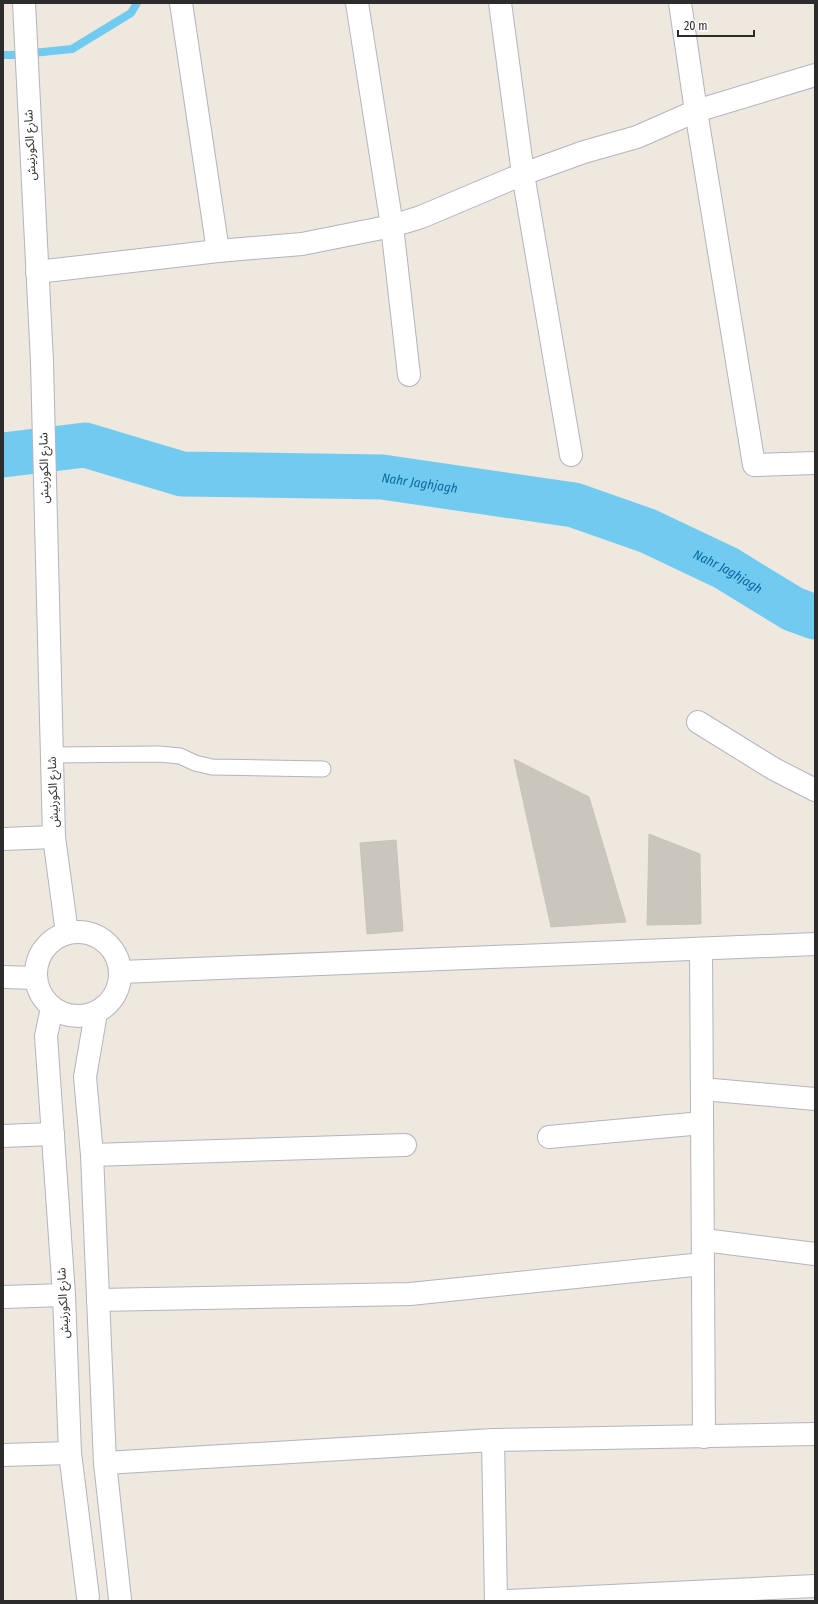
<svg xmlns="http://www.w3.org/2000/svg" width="818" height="1604" font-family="'Fira Sans Condensed','Noto Sans Arabic',sans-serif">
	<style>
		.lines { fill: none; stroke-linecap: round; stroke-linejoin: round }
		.stream { stroke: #71cbf1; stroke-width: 8 }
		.river { stroke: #71cbf1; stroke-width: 45 }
		.building { fill: #c9c6bd; stroke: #cac4b8 }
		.lane-casing { stroke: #b2b4c0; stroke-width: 17 }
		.street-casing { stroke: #b2b4c0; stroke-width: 24 }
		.secondary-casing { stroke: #b2b4c0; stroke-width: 24 }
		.lane { stroke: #fff; stroke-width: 15 }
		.street { stroke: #fff; stroke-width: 22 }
		.secondary { stroke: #fff; stroke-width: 22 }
		.labels { text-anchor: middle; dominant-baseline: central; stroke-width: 3; stroke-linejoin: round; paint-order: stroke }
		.street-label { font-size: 12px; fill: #2c2c2c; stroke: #fff }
		.water-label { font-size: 13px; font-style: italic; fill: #0c69a1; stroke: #fff }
	</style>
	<rect width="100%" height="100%" fill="#eee8de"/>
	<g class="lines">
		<!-- stream -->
		<polyline class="stream" points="3,55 13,55 72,49 131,13 137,3"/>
		<!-- river -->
		<path class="river" id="s1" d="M3,455L85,445L182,474L382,477L574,505L648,531L726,568L793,609L815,617"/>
	</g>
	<!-- building -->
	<g class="building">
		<polygon points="514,759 589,797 626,922 551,927"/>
		<polygon points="649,834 700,854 701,924 647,925"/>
		<polygon points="396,840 403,931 367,934 360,843"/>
	</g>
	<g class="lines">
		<!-- lane casing -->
		<g class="lane-casing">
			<polyline id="lane" points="52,755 159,754 180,756 195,763 212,767 323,769"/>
		</g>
		<!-- street casing -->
		<g class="street-casing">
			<g id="street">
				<polyline points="181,3 218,251"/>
				<polyline points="357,3 392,226 409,375"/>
				<polyline points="500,3 523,174 571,455"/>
				<polyline points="680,3 696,111 754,465 815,463"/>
				<polyline points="37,272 218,251 302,244 392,226 421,217 523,174 584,152 637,137 696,111 815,75"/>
				<polyline points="698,722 774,769 815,790"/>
				<polyline points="3,839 54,837"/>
				<polyline points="701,949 704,1437"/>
				<polyline points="3,977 36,978"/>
				<polyline points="702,1089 815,1099"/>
				<polyline points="3,1136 53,1134"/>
				<polyline points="549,1137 702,1123"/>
				<polyline points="92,1155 405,1145"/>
				<polyline points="704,1240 815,1254"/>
				<polyline points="3,1297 64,1295"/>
				<polyline points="98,1300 410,1294 703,1264"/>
				<polyline points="493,1440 496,1601"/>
				<polyline points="3,1455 70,1453"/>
				<polyline points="105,1463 493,1440 815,1434"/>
				<polyline points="508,1601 815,1586"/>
			</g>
		</g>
		<!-- secondary casing -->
		<g class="secondary-casing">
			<g id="secondary">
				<polyline points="24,3 42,362 54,837 67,933"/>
				<circle cx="78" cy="974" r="42"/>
				<polyline points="121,972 815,944"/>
				<polyline points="52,1008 46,1036 64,1295 70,1453 88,1597"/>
				<polyline points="96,1013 85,1077 92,1155 105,1463 120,1599"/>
			</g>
		</g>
		<!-- lane -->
		<use href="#lane" class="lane"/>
		<!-- street -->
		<use href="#street" class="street"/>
		<!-- secondary -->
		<use href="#secondary" class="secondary"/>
	</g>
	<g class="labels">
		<!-- street labels -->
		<g class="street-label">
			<text transform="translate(30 145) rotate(-93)">شارع الكورنيش</text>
			<text transform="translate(44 468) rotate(-91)">شارع الكورنيش</text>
			<text transform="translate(53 792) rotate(-92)">شارع الكورنيش</text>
			<text transform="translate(63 1303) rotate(-93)">شارع الكورنيش</text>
		</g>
		<!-- water labels -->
		<g class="water-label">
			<text stroke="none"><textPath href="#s1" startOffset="422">Nahr Jaghjagh</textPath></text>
			<text stroke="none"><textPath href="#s1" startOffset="746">Nahr Jaghjagh</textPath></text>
		</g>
	</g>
	<!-- border -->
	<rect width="818" height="1604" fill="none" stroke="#2c2c2c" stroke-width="8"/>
	<!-- scale -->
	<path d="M678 30v6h76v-6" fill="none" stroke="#2c2c2c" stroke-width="2"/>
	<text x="684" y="30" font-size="12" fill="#2c2c2c" stroke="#ffffff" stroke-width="3" paint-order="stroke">20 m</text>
</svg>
